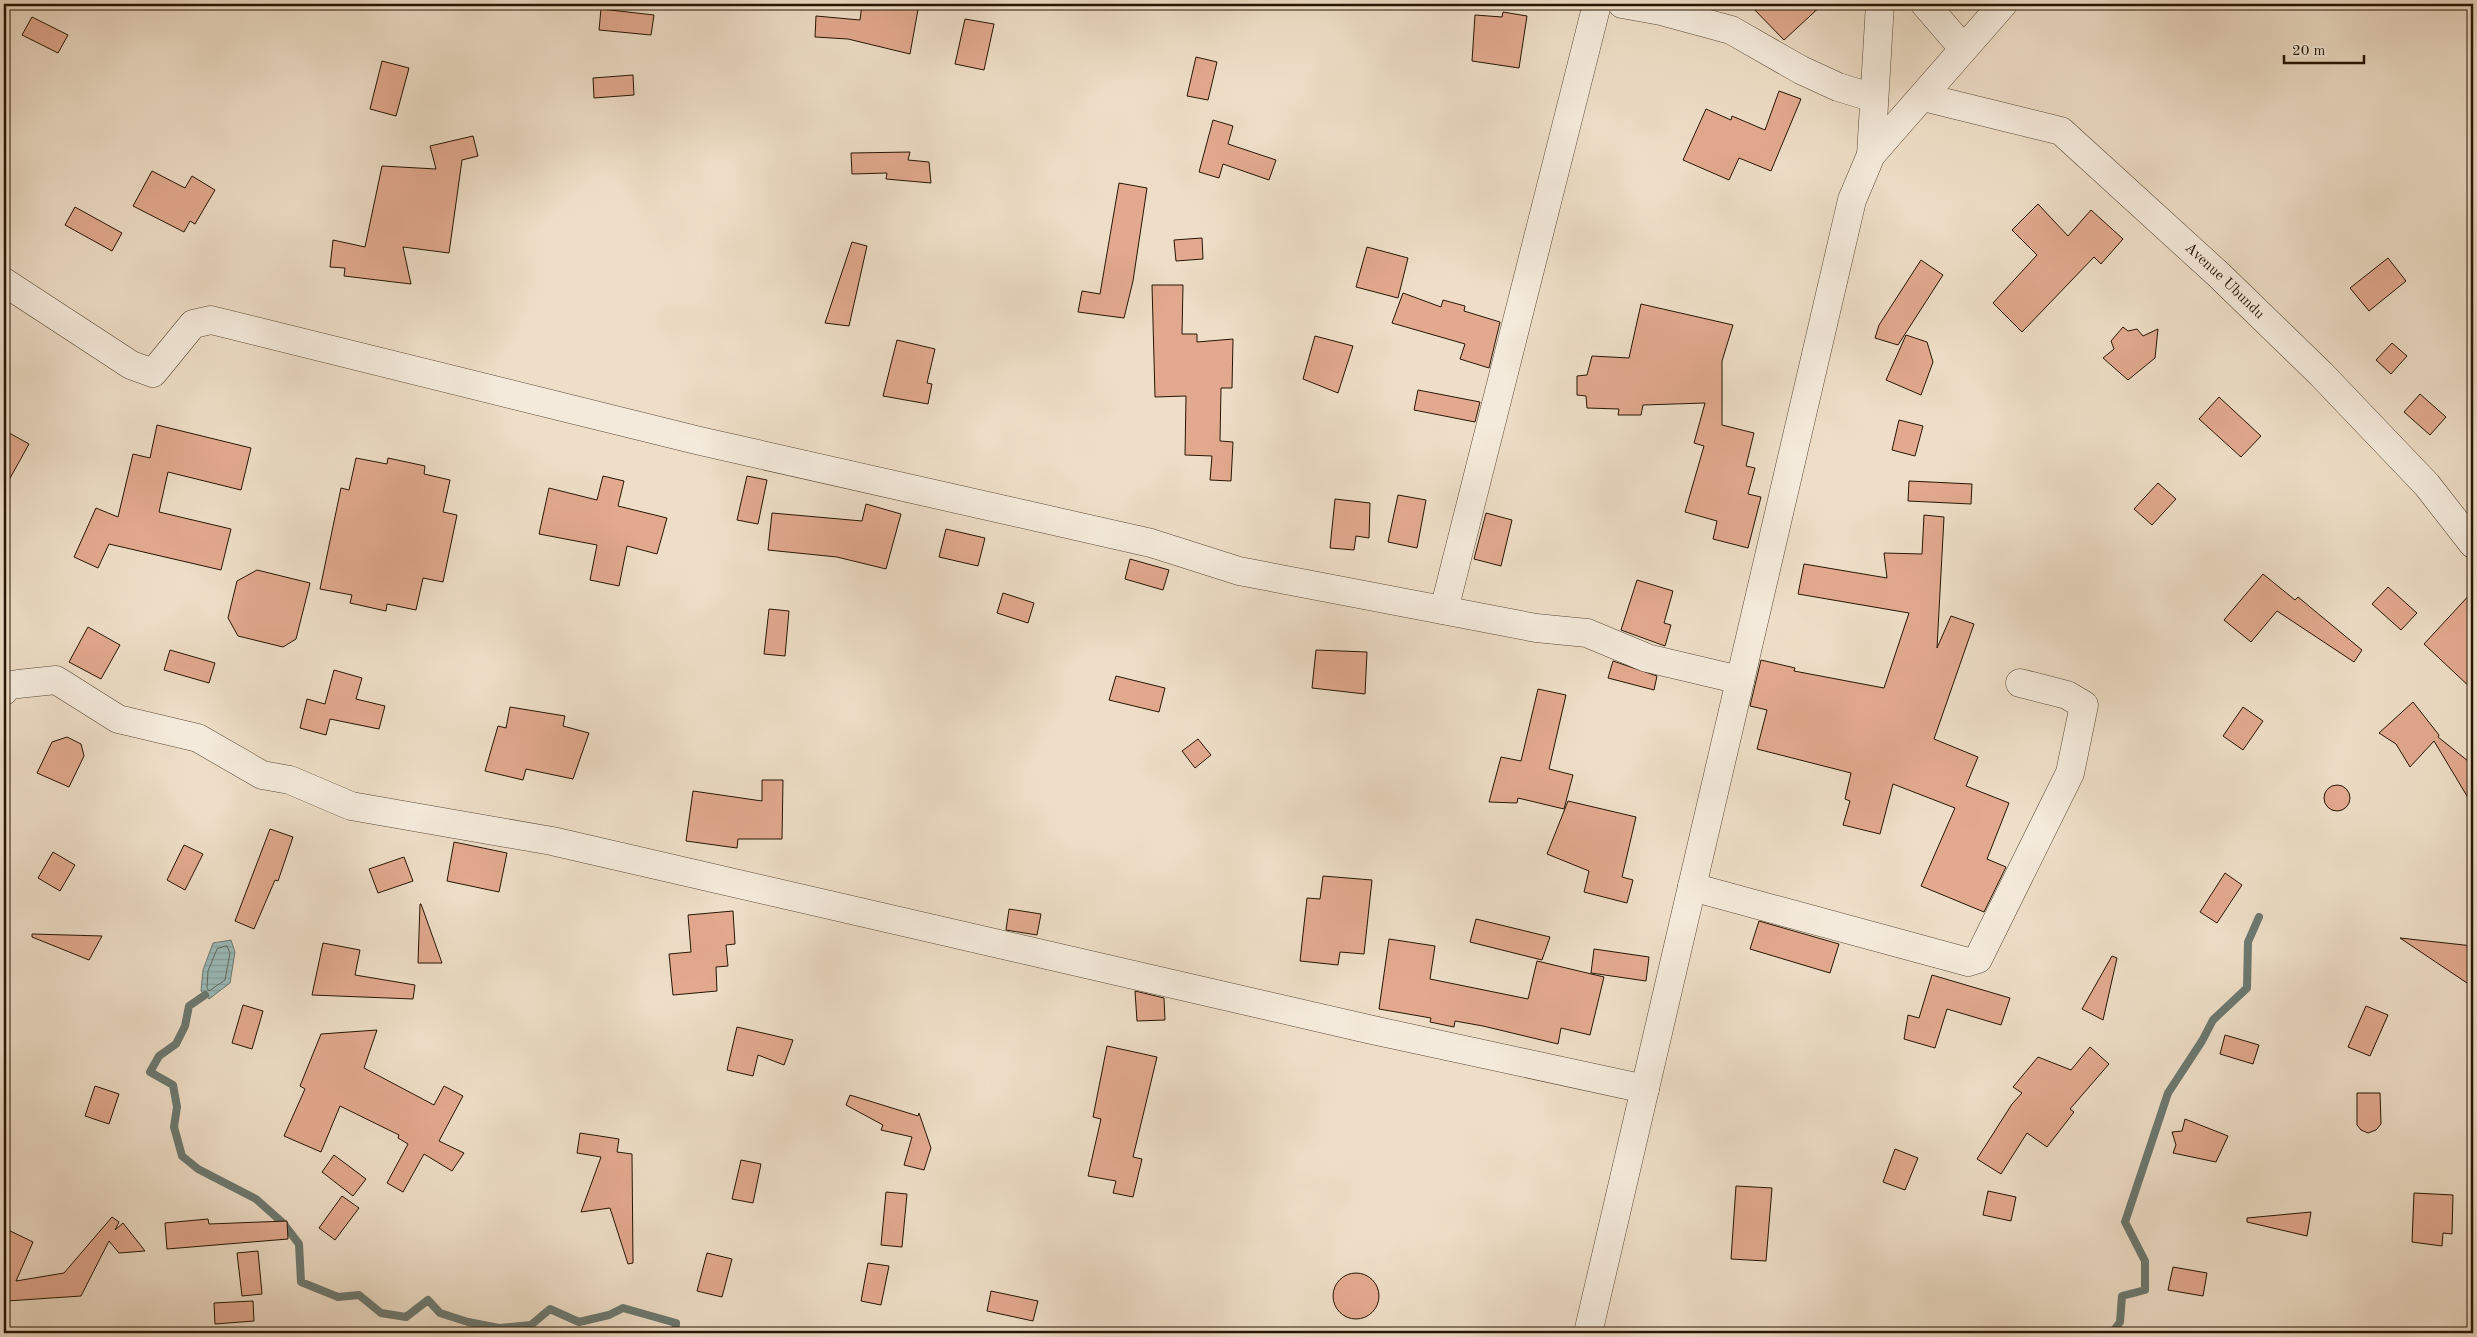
<svg xmlns="http://www.w3.org/2000/svg" width="2477" height="1337" font-family="'Old Standard TT',serif">
	<style>
		.water { fill: url(#water-rules); stroke: #6c7971 }
		.lines { fill: none; stroke-linecap: round; stroke-linejoin: round }
		.shore { stroke: #60685e; stroke-width: 1 }
		.stream { stroke: #6c7971; stroke-width: 8 }
		.building { fill: #e2a98f; stroke: #261503 }
		.minor-casing { stroke: #584734; stroke-width: 29 }
		.minor { stroke: #f4eadb; stroke-width: 28 }
		.labels { text-anchor: middle; dominant-baseline: central; stroke-width: 4; stroke-linejoin: round; paint-order: stroke }
		.street-label { font-size: 15px; fill: #261503; stroke: #f4eadb }
	</style>
	<defs>
		<pattern id="water-rules" width="6" height="5" patternUnits="userSpaceOnUse" patternTransform="scale(1.25)"><rect width="6" height="5" fill="#9abbba"/><path d="M0 2.5h6" fill="none" stroke="#85a09e"/></pattern>
	</defs>
	<rect width="100%" height="100%" fill="#eedec7"/>
	<filter id="stains"><feTurbulence type="fractalNoise" baseFrequency=".004" numOctaves="4"/><feColorMatrix values="0 0 0 0 .2 0 0 0 0 .09 0 0 0 0 .02 0 0 0 .5 -.17"/></filter>
	<radialGradient id="worn" r=".72"><stop offset=".6" stop-color="#630" stop-opacity="0"/><stop offset="1" stop-color="#630" stop-opacity=".3"/></radialGradient>
	<!-- water -->
	<polygon class="water" points="231,940 235,952 230,983 209,999 201,991 203,970 213,943"/>
	<g class="lines">
		<!-- shore -->
		<polygon class="shore" points="227,946 230,953 225,980 209,991 207,988 208,971 217,949"/>
		<!-- stream -->
		<g class="stream">
			<polyline points="205,995 189,1006 185,1026 176,1044 159,1056 150,1072 173,1085 177,1107 174,1127 182,1156 198,1169 256,1199 283,1223 299,1244 301,1282 338,1297 359,1295 381,1313 406,1317 428,1300 440,1313 468,1322 499,1328 531,1325 550,1309 579,1322 609,1315 623,1308 676,1323 675,1333"/>
			<polyline points="2112,1333 2120,1322 2122,1296 2145,1290 2145,1261 2125,1222 2168,1093 2202,1041 2213,1020 2247,988 2248,942 2259,917"/>
		</g>
	</g>
	<!-- building -->
	<g class="building">
		<polygon points="862,4 919,4 910,54 848,39 815,37 816,16 860,20"/>
		<polygon points="1749,4 1823,4 1784,40"/>
		<polygon points="601,9 654,15 651,35 599,30"/>
		<polygon points="1503,12 1527,16 1519,68 1472,61 1475,15 1502,17"/>
		<polygon points="32,17 68,35 58,53 22,35"/>
		<polygon points="965,19 994,24 984,70 955,64"/>
		<polygon points="1196,57 1217,62 1208,100 1187,96"/>
		<polygon points="382,61 409,68 396,116 370,109"/>
		<polygon points="633,75 634,95 594,98 593,78"/>
		<polygon points="1779,91 1801,99 1771,171 1739,158 1729,180 1683,160 1706,109 1731,120 1732,116 1765,130"/>
		<polygon points="1213,120 1233,126 1228,144 1276,160 1269,180 1223,164 1219,178 1199,172"/>
		<polygon points="473,136 478,156 462,160 449,253 403,247 411,284 344,276 345,268 330,267 333,240 365,247 382,166 436,169 430,146"/>
		<polygon points="910,152 908,160 929,162 931,183 886,179 887,173 852,174 851,153"/>
		<polygon points="152,171 185,188 192,176 215,190 195,224 190,221 184,232 133,206"/>
		<polygon points="1119,183 1147,188 1133,281 1124,318 1078,312 1082,291 1100,294"/>
		<polygon points="2038,204 2068,236 2091,210 2123,239 2101,264 2094,257 2022,332 1993,303 2037,255 2012,230"/>
		<polygon points="75,207 122,233 112,251 65,225"/>
		<polygon points="1202,238 1203,259 1176,261 1174,240"/>
		<polygon points="852,242 867,246 849,326 825,323"/>
		<polygon points="1367,247 1408,258 1398,298 1356,287"/>
		<polygon points="2388,258 2406,281 2369,311 2350,288"/>
		<polygon points="1921,260 1943,275 1898,345 1875,338 1879,325"/>
		<polygon points="1152,285 1183,285 1182,334 1197,334 1197,342 1233,339 1232,388 1221,388 1220,441 1233,442 1231,481 1210,480 1212,456 1185,455 1186,396 1155,397"/>
		<polygon points="1403,293 1441,307 1443,300 1465,306 1464,311 1500,322 1489,368 1460,359 1465,344 1392,323"/>
		<polygon points="1641,304 1733,325 1722,361 1722,425 1754,433 1746,466 1755,468 1748,494 1761,497 1748,548 1713,539 1717,521 1685,512 1704,446 1694,443 1705,403 1643,405 1641,415 1618,415 1619,409 1587,408 1586,396 1577,395 1577,376 1587,375 1592,356 1629,358"/>
		<polygon points="2123,327 2128,331 2137,329 2143,336 2158,329 2155,358 2128,380 2103,358 2114,349 2111,341"/>
		<polygon points="1906,335 1927,342 1933,362 1921,395 1886,380"/>
		<polygon points="1315,336 1353,346 1338,393 1303,379"/>
		<polygon points="897,340 935,349 927,383 932,384 928,404 883,396"/>
		<polygon points="2392,343 2407,356 2391,374 2376,360"/>
		<polygon points="1418,390 1480,402 1475,422 1414,410"/>
		<polygon points="2420,394 2446,417 2430,435 2404,412"/>
		<polygon points="2219,397 2261,436 2241,457 2199,419"/>
		<polygon points="1899,420 1923,426 1915,456 1892,450"/>
		<polygon points="157,425 251,448 241,490 168,472 159,512 231,529 221,570 109,544 98,568 74,557 96,508 118,517 133,454 150,458"/>
		<polygon points="4,430 29,444 4,489"/>
		<polygon points="356,458 387,464 388,458 425,466 424,474 450,480 443,512 457,515 443,582 423,578 416,610 387,604 386,611 350,603 352,595 320,589 341,488 349,490"/>
		<polygon points="603,476 624,481 618,506 667,518 657,554 627,546 619,586 590,580 597,545 539,534 549,488 597,500"/>
		<polygon points="747,476 767,480 758,524 737,520"/>
		<polygon points="1909,481 1972,484 1971,504 1908,501"/>
		<polygon points="2158,483 2176,499 2152,525 2134,509"/>
		<polygon points="1398,495 1426,500 1417,548 1388,542"/>
		<polygon points="1335,499 1370,503 1369,538 1356,536 1354,550 1330,548"/>
		<polygon points="866,504 901,514 886,569 837,557 768,550 772,513 862,521"/>
		<polygon points="1486,513 1512,520 1501,566 1474,559"/>
		<polygon points="1924,515 1944,517 1937,648 1951,616 1974,624 1934,739 1978,757 1966,786 2009,803 1987,859 2006,867 1984,912 1921,886 1955,808 1893,784 1880,834 1843,825 1850,801 1845,799 1851,773 1757,749 1767,710 1750,706 1761,660 1795,668 1794,671 1884,688 1909,613 1798,594 1804,564 1887,578 1884,553 1922,554"/>
		<polygon points="946,529 985,538 978,566 939,557"/>
		<polygon points="1130,559 1169,570 1163,590 1125,579"/>
		<polygon points="257,570 310,583 296,639 283,647 238,636 228,618 237,581"/>
		<polygon points="2263,574 2295,600 2298,597 2362,650 2354,662 2277,611 2251,642 2224,620"/>
		<polygon points="1637,580 1673,591 1664,623 1671,625 1665,646 1621,630"/>
		<polygon points="2388,587 2417,613 2401,630 2372,604"/>
		<polygon points="2473,591 2473,690 2424,644"/>
		<polygon points="1003,593 1034,603 1028,623 997,613"/>
		<polygon points="769,609 789,611 785,656 764,654"/>
		<polygon points="88,627 120,645 101,679 69,662"/>
		<polygon points="170,650 215,663 209,683 164,670"/>
		<polygon points="1316,650 1367,652 1365,694 1312,688"/>
		<polygon points="1613,661 1657,676 1654,690 1608,678"/>
		<polygon points="334,670 362,678 356,699 385,706 379,729 330,719 326,735 300,728 307,699 325,704"/>
		<polygon points="1116,676 1165,688 1159,712 1109,700"/>
		<polygon points="1538,689 1566,695 1549,769 1573,775 1564,809 1518,798 1517,803 1489,802 1501,757 1521,761"/>
		<polygon points="2413,702 2439,735 2438,737 2473,765 2473,806 2434,741 2410,767 2396,744 2379,733"/>
		<polygon points="510,707 565,716 563,726 589,733 573,779 526,769 523,780 485,771 498,726 506,728"/>
		<polygon points="2243,707 2263,721 2243,750 2223,736"/>
		<polygon points="67,737 81,744 84,756 69,787 37,773 52,742"/>
		<polygon points="1198,739 1211,755 1195,768 1182,751"/>
		<polygon points="762,780 783,780 782,839 738,839 737,848 686,841 693,791 762,801"/>
		<circle cx="2337" cy="798" r="13"/>
		<polygon points="1568,801 1636,817 1622,877 1633,880 1627,903 1584,892 1589,871 1547,854"/>
		<polygon points="270,829 293,837 278,881 275,880 254,929 235,921"/>
		<polygon points="454,842 507,853 499,892 447,881"/>
		<polygon points="184,845 203,854 185,890 167,880"/>
		<polygon points="53,852 75,865 60,891 38,878"/>
		<polygon points="404,857 413,881 378,893 369,869"/>
		<polygon points="2225,873 2242,885 2217,923 2200,912"/>
		<polygon points="1323,876 1372,880 1364,954 1340,952 1338,965 1300,961 1307,898 1320,899"/>
		<polygon points="420,904 421,904 442,963 418,963"/>
		<polygon points="1009,909 1041,914 1037,935 1006,930"/>
		<polygon points="733,911 735,944 726,945 728,966 716,967 717,991 673,995 669,954 691,952 688,915"/>
		<polygon points="1476,919 1550,937 1542,960 1470,942"/>
		<polygon points="1759,921 1839,944 1830,973 1750,949"/>
		<polygon points="32,934 102,936 89,960 32,937"/>
		<polygon points="2400,938 2473,946 2473,987"/>
		<polygon points="1389,939 1435,946 1430,979 1528,999 1537,961 1604,977 1590,1035 1561,1028 1558,1044 1483,1026 1455,1021 1454,1027 1430,1022 1431,1018 1379,1009"/>
		<polygon points="323,943 360,950 355,975 415,985 413,999 312,995"/>
		<polygon points="1594,949 1649,957 1646,981 1591,973"/>
		<polygon points="2112,956 2117,958 2103,1020 2082,1009"/>
		<polygon points="1932,975 2010,998 2001,1025 1947,1009 1935,1048 1904,1039 1908,1015 1919,1018"/>
		<polygon points="1135,991 1164,998 1165,1020 1137,1021"/>
		<polygon points="243,1005 263,1011 252,1049 232,1043"/>
		<polygon points="2366,1006 2388,1015 2370,1056 2348,1047"/>
		<polygon points="737,1027 793,1040 784,1065 758,1055 753,1076 727,1070"/>
		<polygon points="377,1030 364,1068 434,1105 444,1086 463,1096 439,1141 464,1153 452,1171 424,1154 403,1192 387,1183 408,1144 398,1138 399,1135 340,1106 321,1152 284,1136 305,1089 300,1086 321,1034"/>
		<polygon points="2225,1035 2259,1045 2253,1064 2220,1054"/>
		<polygon points="1107,1046 1157,1057 1133,1157 1142,1159 1133,1197 1113,1193 1116,1181 1088,1176 1101,1119 1093,1117"/>
		<polygon points="2090,1047 2109,1064 2070,1109 2074,1112 2047,1147 2027,1133 2001,1174 1977,1159 2012,1104 2022,1093 2013,1087 2038,1057 2071,1070"/>
		<polygon points="95,1086 119,1094 109,1124 85,1116"/>
		<polygon points="2357,1093 2380,1093 2381,1124 2376,1130 2368,1133 2361,1130 2357,1125"/>
		<polygon points="850,1095 918,1116 919,1113 931,1148 924,1170 904,1165 912,1137 881,1130 883,1125 846,1105"/>
		<polygon points="2185,1119 2228,1136 2216,1162 2173,1153 2176,1145 2172,1132 2182,1131"/>
		<polygon points="580,1133 619,1139 617,1152 632,1154 633,1263 628,1264 610,1208 581,1212 601,1157 577,1153"/>
		<polygon points="1895,1149 1918,1158 1905,1190 1883,1182"/>
		<polygon points="334,1155 366,1179 353,1196 322,1172"/>
		<polygon points="741,1160 761,1164 753,1203 732,1199"/>
		<polygon points="1736,1186 1772,1188 1766,1261 1731,1259"/>
		<polygon points="1988,1191 2016,1197 2011,1221 1983,1215"/>
		<polygon points="886,1192 907,1194 902,1247 881,1245"/>
		<polygon points="2414,1193 2453,1195 2452,1234 2443,1233 2442,1246 2412,1242"/>
		<polygon points="342,1196 359,1208 335,1240 319,1228"/>
		<polygon points="2311,1212 2307,1236 2247,1222 2247,1218"/>
		<polygon points="112,1217 119,1222 115,1230 123,1223 145,1251 119,1253 109,1241 81,1296 7,1301 4,1308 4,1228 33,1242 16,1281 64,1273"/>
		<polygon points="208,1219 209,1224 287,1221 288,1239 167,1249 165,1223"/>
		<polygon points="258,1251 262,1294 242,1296 237,1253"/>
		<polygon points="707,1253 732,1259 722,1297 697,1291"/>
		<polygon points="868,1263 889,1266 881,1305 861,1301"/>
		<polygon points="2173,1267 2207,1273 2203,1296 2168,1290"/>
		<circle cx="1356" cy="1296" r="23"/>
		<polygon points="991,1291 1038,1301 1033,1321 987,1311"/>
		<polygon points="253,1301 254,1321 215,1324 214,1303"/>
	</g>
	<g class="lines">
		<!-- minor casing -->
		<g class="minor-casing">
			<g id="minor">
				<polyline points="1622,4 1661,11 1731,30 1801,70 1838,87 1874,98"/>
				<polyline points="1925,4 1963,48"/>
				<path id="s1" d="M1923,97L2061,131L2219,275L2321,374L2427,485L2473,544"/>
				<polyline points="1871,155 1880,4"/>
				<polyline points="4,282 131,365 153,373 193,324 211,320 700,441 1151,543 1239,571 1536,628 1587,633 1647,658 1740,680"/>
				<polyline points="1444,610 1597,4"/>
				<polyline points="4,691 7,686 18,684 56,680 118,719 198,738 262,775 290,780 351,806 552,841 1368,1029 1645,1089"/>
				<polyline points="1692,887 1968,962 1978,959 2070,773 2084,705 2067,695 2020,683"/>
				<polyline points="1588,1333 1852,200 1871,155 2003,4"/>
			</g>
		</g>
		<!-- minor -->
		<use href="#minor" class="minor"/>
	</g>
	<g class="labels">
		<!-- street labels -->
		<g class="street-label">
			<text stroke="none"><textPath href="#s1" startOffset="364">Avenue Ubundu</textPath></text>
		</g>
	</g>
	<!-- margin -->
	<rect width="2477" height="1337" fill="none" stroke="#eedec7" stroke-width="20"/>
	<rect x="5" y="5" width="2467" height="1327" fill="none" stroke="#261503" stroke-width="2.5"/>
	<rect x="10" y="10" width="2457" height="1317" fill="none" stroke="#261503"/>
	<!-- scale -->
	<path d="M2284 55v8h80v-8" fill="none" stroke="#261503" stroke-width="2.5"/>
	<text x="2292" y="55" font-size="15" fill="#261503" stroke="#f4eadb" stroke-width="4" paint-order="stroke">20 m</text>
	<rect width="100%" height="100%" filter="url(#stains)"/>
	<rect width="100%" height="100%" fill="url(#worn)"/>
</svg>
